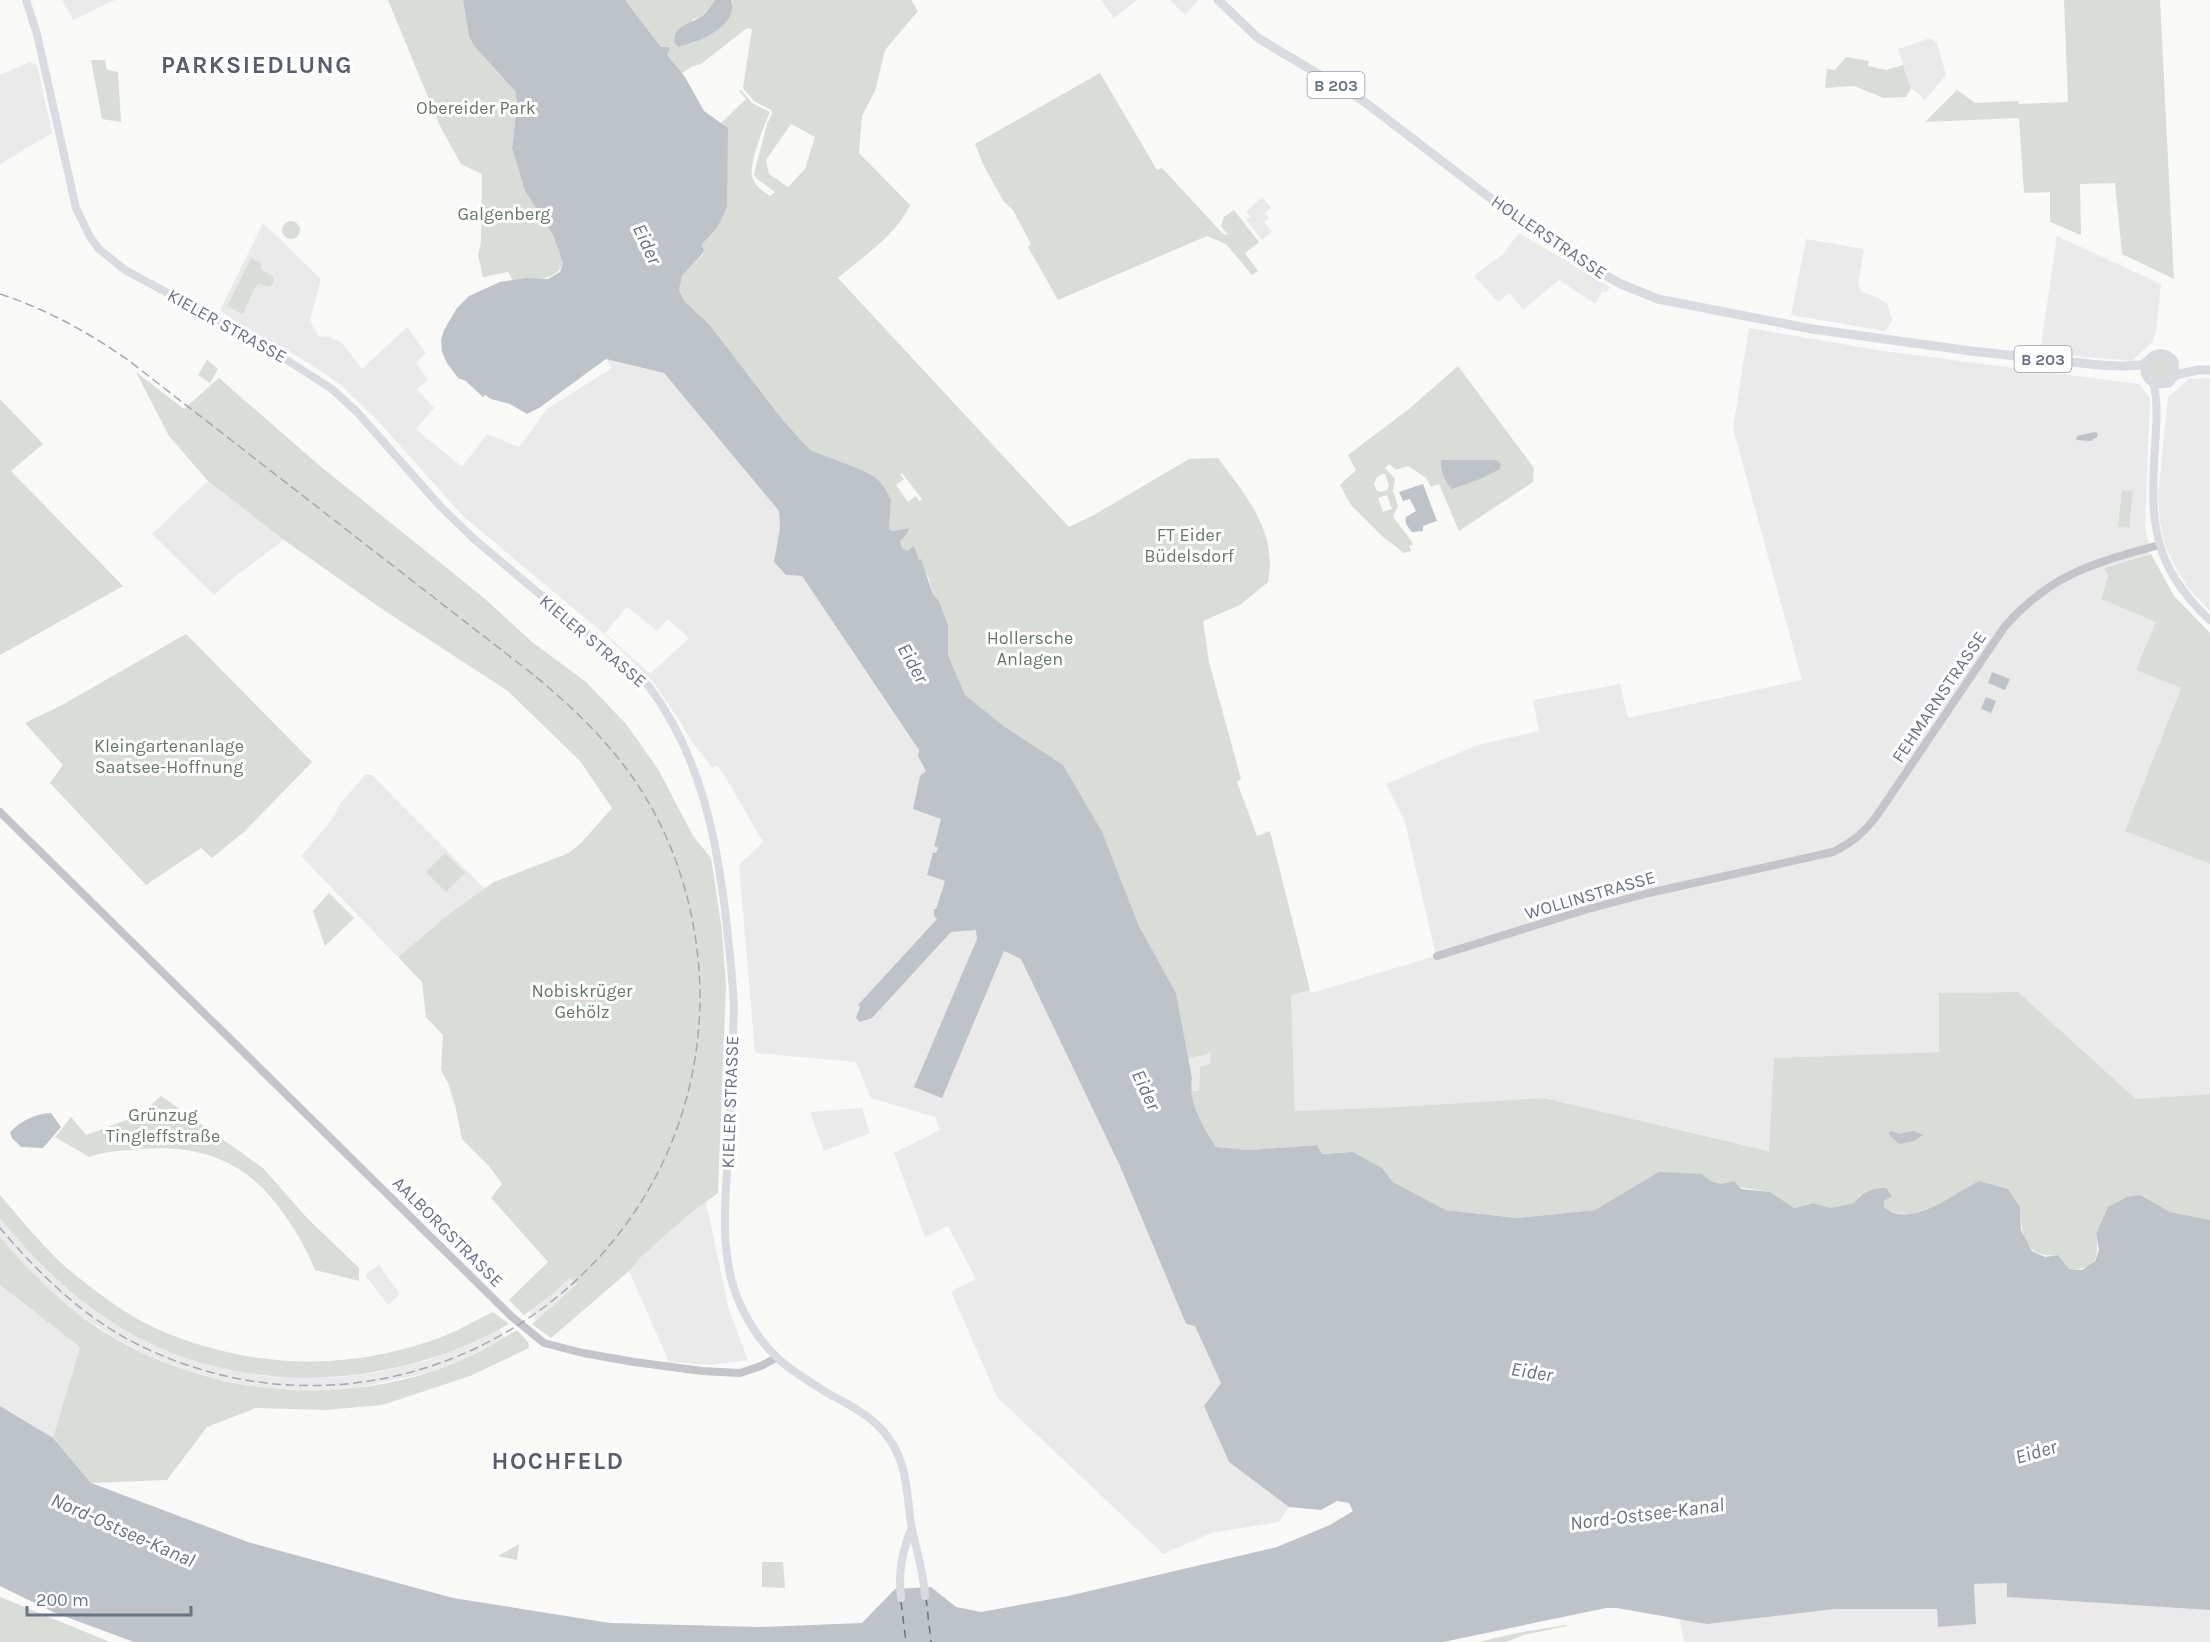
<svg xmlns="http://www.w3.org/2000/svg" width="2210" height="1642" font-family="Karla,sans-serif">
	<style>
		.built { fill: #eaeaea; fill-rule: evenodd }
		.green { fill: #d8ddd7; fill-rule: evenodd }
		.water { fill: #bdc3c9 }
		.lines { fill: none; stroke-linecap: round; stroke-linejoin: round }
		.ferry { stroke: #67747f; stroke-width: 1.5; stroke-dasharray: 8 6; stroke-linecap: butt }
		.tertiary { stroke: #c3c5ca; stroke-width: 8 }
		.secondary { stroke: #d8dbdf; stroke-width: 8 }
		.primary { stroke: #d8dbdf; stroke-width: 9 }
		.rail { stroke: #a5a8af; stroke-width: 1.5; stroke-dasharray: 9 4.5; stroke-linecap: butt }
		.labels { text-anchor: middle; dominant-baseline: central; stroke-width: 6; stroke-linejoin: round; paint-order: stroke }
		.shield { fill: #fff; stroke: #979eaa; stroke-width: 1.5 }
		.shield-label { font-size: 16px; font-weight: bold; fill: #6b7485 }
		.park-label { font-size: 18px; fill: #667866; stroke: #fff }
		.street-label { font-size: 18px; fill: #6b7485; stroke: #fff }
		.water-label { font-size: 20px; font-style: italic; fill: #67747f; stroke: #fff }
		.district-label { font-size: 24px; font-weight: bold; letter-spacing: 1.5px; fill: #585f6b; stroke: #fff }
	</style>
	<rect width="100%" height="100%" fill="#f9f9f7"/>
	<!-- built -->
	<g class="built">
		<polygon points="62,0 115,0 73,20"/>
		<polygon points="1101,0 1137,0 1114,18"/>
		<polygon points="1170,0 1199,0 1185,15"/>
		<polygon points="1930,38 1937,43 1946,75 1925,100 1911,88 1898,49"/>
		<polygon points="29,62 37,65 52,133 0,164 0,75"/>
		<polygon points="1262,197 1271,208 1265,213 1269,218 1264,222 1272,232 1262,240 1246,220 1250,217 1246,212"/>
		<path d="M263,223L321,279L310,320L319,337L327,336L342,343L362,369L407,327L426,353L416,363L428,379L417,389L434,408L416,429L462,467L487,434L519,447L547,409L612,368L606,359L664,373L779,511L780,527L774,562L786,575L802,576L919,750L918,756L926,771L941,819L934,845L938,847L937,853L933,852L927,875L945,881L936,910L976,930L1004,951L1021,959L1120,1166L1186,1324L1195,1325L1221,1383L1204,1406L1229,1462L1289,1507L1279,1522L1211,1533L1163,1554L997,1397L951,1291L976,1279L948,1226L925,1237L894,1153L940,1130L935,1117L871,1098L856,1062L755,1053L739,865L763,842L727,780L717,765L712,768L688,736L681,723L654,683L604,634L463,516L376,419L341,385L309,363L236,322L220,310ZM627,607L657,631L668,619L689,638L650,674L605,633Z"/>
		<polygon points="1519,233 1610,287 1607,292 1603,291 1595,304 1559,280 1523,310 1510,293 1498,302 1474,276 1503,254"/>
		<polygon points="2057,236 2161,284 2156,331 2152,342 2132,361 2040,353"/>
		<polygon points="1806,239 1864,249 1858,284 1862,292 1879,298 1887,304 1892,320 1888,328 1885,331 1791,315"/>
		<polygon points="1749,328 1883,351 2139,384 2150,398 2145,527 2151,554 2104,568 2108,576 2101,599 2156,622 2181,688 2125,831 2210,864 2210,1094 2136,1099 2018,992 1939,994 1940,1052 1774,1058 1770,1151 1544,1098 1396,1107 1295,1111 1291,995 1310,990 1311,993 1436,956 1405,822 1386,784 1477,745 1539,731 1533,700 1620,684 1628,718 1802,680 1733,428"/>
		<polygon points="2210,378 2210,611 2189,589 2175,567 2165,545 2160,521 2158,495 2168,397 2189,379"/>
		<polygon points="208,481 284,540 238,574 214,595 152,534"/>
		<polygon points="365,775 372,775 485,889 449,914 398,957 301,856 331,821 340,804"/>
		<polygon points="1211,1050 1210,1063 1207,1065 1200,1066 1199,1092 1192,1091 1188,1058 1206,1055"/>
		<polygon points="862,1108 870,1133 824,1151 810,1112"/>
		<polygon points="706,1202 729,1310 748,1360 711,1365 669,1362 629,1271 642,1256 686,1217"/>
		<polygon points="0,1219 22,1244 64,1286 106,1318 143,1339 183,1356 214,1366 264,1376 331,1378 375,1373 426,1361 475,1342 500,1329 505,1338 462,1360 431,1372 352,1389 322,1391 263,1388 212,1378 178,1368 143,1353 115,1338 75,1312 38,1279 0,1237"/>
		<polygon points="379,1265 400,1294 388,1305 365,1275"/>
		<polygon points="588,1274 536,1320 529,1311 569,1278"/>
		<polygon points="0,1285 80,1347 53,1438 0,1406"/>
		<polygon points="2007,1583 2007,1597 2210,1610 2210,1642 1684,1642 1679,1618 1707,1624 1835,1609 1937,1609 1938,1627 1976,1624 1974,1584"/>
	</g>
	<!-- green -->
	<g class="green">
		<path d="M388,0H463L469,37L475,47L515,91L517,104L512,148L525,191L553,235L563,263C555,284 532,277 513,281L508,272L483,277L478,255L481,241L482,174L461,164L440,126Z"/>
		<path d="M625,0H715C709,9 704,17 693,19L679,47L696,42L733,3L731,0H911L918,11L885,50L875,91L862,116L859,153L910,205C894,238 864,255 838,278L1069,527L1092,516L1189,459L1218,458C1246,496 1278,532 1268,582L1240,605L1203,621L1209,662L1241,779L1237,782L1257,836L1270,831L1310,990L1291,995L1295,1111L1396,1107L1544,1098L1769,1151L1774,1058L1939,1052V993L2018,992L2136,1099L2210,1094V1220L2170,1212L2142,1195L2096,1234C2100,1259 2095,1270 2069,1269L2058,1255C2024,1259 2022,1234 2020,1207L1979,1181C1954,1193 1910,1230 1883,1206L1884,1201L1860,1195L1855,1203L1831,1208L1813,1203L1793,1208L1770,1192L1712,1183L1701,1174L1611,1202L1595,1210L1517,1218L1446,1210L1393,1182L1382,1168L1353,1152L1321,1154L1317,1145L1248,1150L1216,1147C1204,1128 1186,1101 1192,1078V1091H1199L1200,1066L1207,1065L1210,1063L1211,1051L1206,1055L1188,1058L1176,993L1138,924L1005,727L965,695L948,655V625L939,601L933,594L929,578L919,560L902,548L900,541L907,534L908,528L892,531L889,529L891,499L885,488L862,470L810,450L782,419L709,324L685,302L679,290L682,276L704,253L702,244L717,228L728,128L721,123L746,99L739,91L741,90L752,103L770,112C765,122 749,165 752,175C754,186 762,190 770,196L775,192L756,178L754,174L767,124L772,114L771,110L754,101L743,88L752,29L747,28L701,64L691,67L681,74L667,55L669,47H661ZM791,124L815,137L805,169L788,187L769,174L766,160ZM902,473L922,499L919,501L916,496L908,502L896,485L904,479L900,475Z"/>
		<polygon points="2064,0 2160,0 2174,279 2122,254 2115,183 2080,184 2081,235 2050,222 2050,192 2024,193 2019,118 1925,122 1957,90 1975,103 2018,101 2019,104 2068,102"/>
		<polygon points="1846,57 1869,61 1868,66 1886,70 1903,65 1911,88 1906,97 1884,98 1854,86 1825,88 1827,69 1835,70"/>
		<polygon points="91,60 105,60 107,70 118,72 121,122 102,119"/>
		<polygon points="1100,73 1157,170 1162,168 1223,234 1228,235 1221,226 1224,217 1234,210 1259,242 1245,253 1258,271 1252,275 1226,244 1207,236 1058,300 1028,247 1031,244 1013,210 1004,202 983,164 975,144"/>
		<circle cx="291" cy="230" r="9"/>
		<polygon points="251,258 262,264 260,269 273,276 273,285 269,287 260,284 255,287 243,314 227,306"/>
		<path d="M2161,357L2172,363V375L2162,382L2151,378C2148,364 2149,362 2161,357Z"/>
		<polygon points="207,360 218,369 210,383 198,375"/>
		<path d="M1458,366L1534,468L1533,482L1459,531L1439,484L1431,487L1426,478L1408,466L1396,470L1389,464L1385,468L1395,479L1393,491L1398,506L1393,517L1411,540L1413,545L1409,546L1411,551L1404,553L1382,536L1351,505L1340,485L1356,470L1348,455L1409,409ZM1382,474H1385L1389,485L1388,489L1382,492L1377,491L1374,484L1377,477ZM1387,495L1392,509L1383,512L1378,498Z"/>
		<polygon points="136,372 184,409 219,378 320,466 484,598 532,642 586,682 626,724 658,769 693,836 711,858 722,931 726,986 718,1193 686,1217 642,1256 629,1271 551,1338 532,1324 577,1284 569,1278 551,1295 524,1315 509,1300 548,1262 491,1198 502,1184 489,1166 462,1139 456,1109 448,1083 441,1070 443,1035 426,1017 422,982 398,957 449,914 494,882 569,853 582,842 612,808 580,761 508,691 385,611 284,540 208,481 169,436"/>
		<polygon points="0,399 43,444 11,471 123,586 0,655"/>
		<polygon points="2122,490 2133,491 2129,528 2118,527"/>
		<polygon points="2151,554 2174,596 2210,633 2210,864 2125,831 2181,688 2136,670 2156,622 2101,599 2108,576 2104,568"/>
		<polygon points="186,634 312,762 245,831 212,858 201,848 146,885 50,783 63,765 25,723 62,705"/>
		<polygon points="445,853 465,873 446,892 426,872"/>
		<polygon points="329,893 354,918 325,946 313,911"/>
		<path d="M161,1096L263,1168L307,1218L359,1268V1281L315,1270C307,1250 298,1234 286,1217C249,1162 204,1144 139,1149C122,1151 105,1151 89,1157L55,1137L71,1117L86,1135L140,1115Z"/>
		<path d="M0,1195C25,1224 49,1255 79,1278C102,1296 127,1315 155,1328C251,1371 359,1373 456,1331C468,1325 480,1318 493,1312L509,1324C387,1394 225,1399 106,1318C65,1291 32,1256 0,1219Z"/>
		<path d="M0,1237C28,1269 58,1301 92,1324C190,1391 319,1408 431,1372C462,1362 490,1347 517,1330L528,1342L529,1348L470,1376L382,1405L326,1410L256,1408L207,1427L167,1480L91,1483L53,1438L80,1347L0,1285Z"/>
		<polygon points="519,1544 517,1560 498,1556"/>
		<polygon points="762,1562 783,1562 785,1588 762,1587"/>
		<polygon points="0,1597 110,1642 0,1642"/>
		<polygon points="1566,1625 1567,1626 1523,1635 1507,1642 1479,1642 1517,1633"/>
	</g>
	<!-- water -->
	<g class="water">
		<path d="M463,0H625L661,47H669L670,49L667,55L685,77L704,111L728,128L727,207L717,228L702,244L704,252L682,276L679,290L685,302L709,324L782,419L810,450L862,470L876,478L885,488L891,499L889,529L892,531L909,528L907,534L900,541L902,548L907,551L914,546L919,560L921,559L933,594L939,601L948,625V655L965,695L1005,727L1063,765L1102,832L1138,924L1176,993L1192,1078C1187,1101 1204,1128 1216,1147L1248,1150L1317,1145L1322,1154L1353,1152L1382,1168L1393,1182L1446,1210L1517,1218L1595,1210L1659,1172L1702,1174C1713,1184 1719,1186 1734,1181L1741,1189L1770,1192L1794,1208L1813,1203L1831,1208L1854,1203C1862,1192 1872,1188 1886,1188L1892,1196L1884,1201V1207C1910,1230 1954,1193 1979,1181L2008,1189L2020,1207L2021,1230L2032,1251L2045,1257L2058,1255L2069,1269L2082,1270L2095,1261L2099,1250L2096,1234L2108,1207L2127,1197L2141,1195L2170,1212L2210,1220V1610L2007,1597V1583L1974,1584L1976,1624L1938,1627L1937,1609H1835L1707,1624L1617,1608H1606L1443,1642H134L53,1612L0,1586V1406L53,1438L91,1483L248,1542L453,1598L610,1623L759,1627L862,1623L895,1589L931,1587L956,1607L981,1612L1068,1596L1277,1547L1330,1525L1353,1511L1349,1503L1337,1501L1321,1510L1289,1507L1229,1462L1204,1406L1221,1383L1195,1326L1186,1324L1120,1166L1021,959L1004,951L942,1098L914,1087L977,939L976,930L951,932L872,1018L860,1022L856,1018L860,1007L858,1005L937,919L934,916V909H936L945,881L927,875L933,852L936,853L938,848L934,846L941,819L913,809L920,776L926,771L918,756L919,750L802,576L786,575L774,562L780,527L779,511L664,373L606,359L539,408L527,414L510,404L491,399L485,395L483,397L466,381L458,378L447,363L442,352L441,340L444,330L457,308L469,296L500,282L527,278L548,279L560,272L563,263L553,235L525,191L512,148L517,104L515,91L475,47L469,37Z"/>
		<path d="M715,0H731C740,26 698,42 679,47L675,44C671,25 692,24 703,15C708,12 711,5 715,0Z"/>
		<polygon points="2094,432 2098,433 2097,437 2091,441 2076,440 2077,436"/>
		<path d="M1443,460H1496L1501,464L1500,469L1480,479L1452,489C1445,484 1440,469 1441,461Z"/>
		<path d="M1423,484L1437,521L1423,526V531L1412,532C1408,527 1404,523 1406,517L1416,511L1410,499L1403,501L1399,492Z"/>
		<polygon points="1992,672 2010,679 2005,690 1988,683"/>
		<polygon points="1986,697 1996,701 1991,713 1981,709"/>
		<path d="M51,1113L61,1127L43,1148L21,1147L12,1138L10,1132C22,1120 35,1114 51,1113Z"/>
		<polygon points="1892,1131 1899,1134 1913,1131 1923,1135 1914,1141 1899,1144 1890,1136 1889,1132"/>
	</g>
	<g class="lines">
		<!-- ferry -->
		<g class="ferry">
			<polyline points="926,1598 931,1642"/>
			<polyline points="901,1602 906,1642"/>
		</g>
		<!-- tertiary -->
		<g class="tertiary">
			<polyline points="0,812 511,1316 544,1343 583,1353 634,1362 702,1371 740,1373 761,1366 776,1358"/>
			<path d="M1437,956L1588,909L1649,893L1833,852C1853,842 1865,832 1878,814L2005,626C2053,573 2092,564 2159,545"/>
		</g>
		<!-- secondary -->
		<g class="secondary">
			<path d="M26,0L37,34L76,208L90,237L99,249L125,270L257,341L332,389L358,413L440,506L474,539L647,684C701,754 718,842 727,928C730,955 733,982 734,1010C732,1058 730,1107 728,1156C725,1205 719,1258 740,1304C762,1352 787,1369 831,1395C850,1405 869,1415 883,1431C909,1460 906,1494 912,1530C917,1552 924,1574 925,1596"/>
			<path d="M2153,383C2159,403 2156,426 2155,447C2150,521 2152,567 2210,620"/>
			<path d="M901,1598C898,1572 902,1551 912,1527"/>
		</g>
		<!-- primary -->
		<g class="primary">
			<path d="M1218,0L1258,38L1362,100L1519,220L1590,267L1621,284L1658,299L1812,329L1971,351L2090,364C2103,365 2131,368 2143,364C2149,362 2150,355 2158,354C2165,353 2170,356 2174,361L2175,375L2169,383L2156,384C2146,380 2143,372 2146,362"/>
			<polyline points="2175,375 2198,370 2210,370"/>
		</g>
		<!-- rail -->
		<path class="rail" d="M0,294C46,309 88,332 128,360L535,676C571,706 606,739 633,778C677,841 699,918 700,994C701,1280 403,1470 145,1348C87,1321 41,1276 0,1228"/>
	</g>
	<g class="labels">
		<!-- shield labels -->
		<g class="shield">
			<rect x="1307.5" y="72" width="57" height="26" rx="4.5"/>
			<rect x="2014.5" y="346" width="57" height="26" rx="4.5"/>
		</g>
		<g class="shield-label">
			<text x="1336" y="85">B 203</text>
			<text x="2043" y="359">B 203</text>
		</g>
		<!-- park labels -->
		<g class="park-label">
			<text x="476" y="108">Obereider Park</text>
			<text x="504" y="214">Galgenberg</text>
			<text x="1189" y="535">FT Eider<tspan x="1189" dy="21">Büdelsdorf</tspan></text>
			<text x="1030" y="638">Hollersche<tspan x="1030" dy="21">Anlagen</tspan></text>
			<text x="169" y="746">Kleingartenanlage<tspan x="169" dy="21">Saatsee-Hoffnung</tspan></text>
			<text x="582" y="991">Nobiskrüger<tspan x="582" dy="21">Gehölz</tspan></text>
			<text x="163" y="1115">Grünzug<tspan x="163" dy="21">Tingleffstraße</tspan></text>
		</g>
		<!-- street labels -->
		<g class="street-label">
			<text transform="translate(1549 237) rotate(34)">HOLLERSTRASSE</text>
			<text transform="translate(227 326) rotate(29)">KIELER STRASSE</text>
			<text transform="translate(593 641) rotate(40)">KIELER STRASSE</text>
			<text transform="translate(1939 697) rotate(-56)">FEHMARNSTRASSE</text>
			<text transform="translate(1590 895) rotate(-16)">WOLLINSTRASSE</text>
			<text transform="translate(730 1102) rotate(-88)">KIELER STRASSE</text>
			<text transform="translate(448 1232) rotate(45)">AALBORGSTRASSE</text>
		</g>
		<!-- water labels -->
		<g class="water-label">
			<text transform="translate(647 244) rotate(65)">Eider</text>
			<text transform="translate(913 663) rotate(61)">Eider</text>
			<text transform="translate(1146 1090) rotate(65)">Eider</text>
			<text transform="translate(1532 1372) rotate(9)">Eider</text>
			<text transform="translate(2036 1452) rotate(-16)">Eider</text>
			<text transform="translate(1647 1514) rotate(-7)">Nord-Ostsee-Kanal</text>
			<text transform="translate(123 1530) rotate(24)">Nord-Ostsee-Kanal</text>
		</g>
		<!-- district labels -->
		<g class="district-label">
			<text x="257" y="65">PARKSIEDLUNG</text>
			<text x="558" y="1461">HOCHFELD</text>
		</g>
	</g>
	<!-- scale -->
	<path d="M27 1606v9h164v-9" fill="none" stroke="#6b7485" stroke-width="3"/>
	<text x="36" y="1606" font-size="18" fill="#6b7485" stroke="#ffffff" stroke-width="4.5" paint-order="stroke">200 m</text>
</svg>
